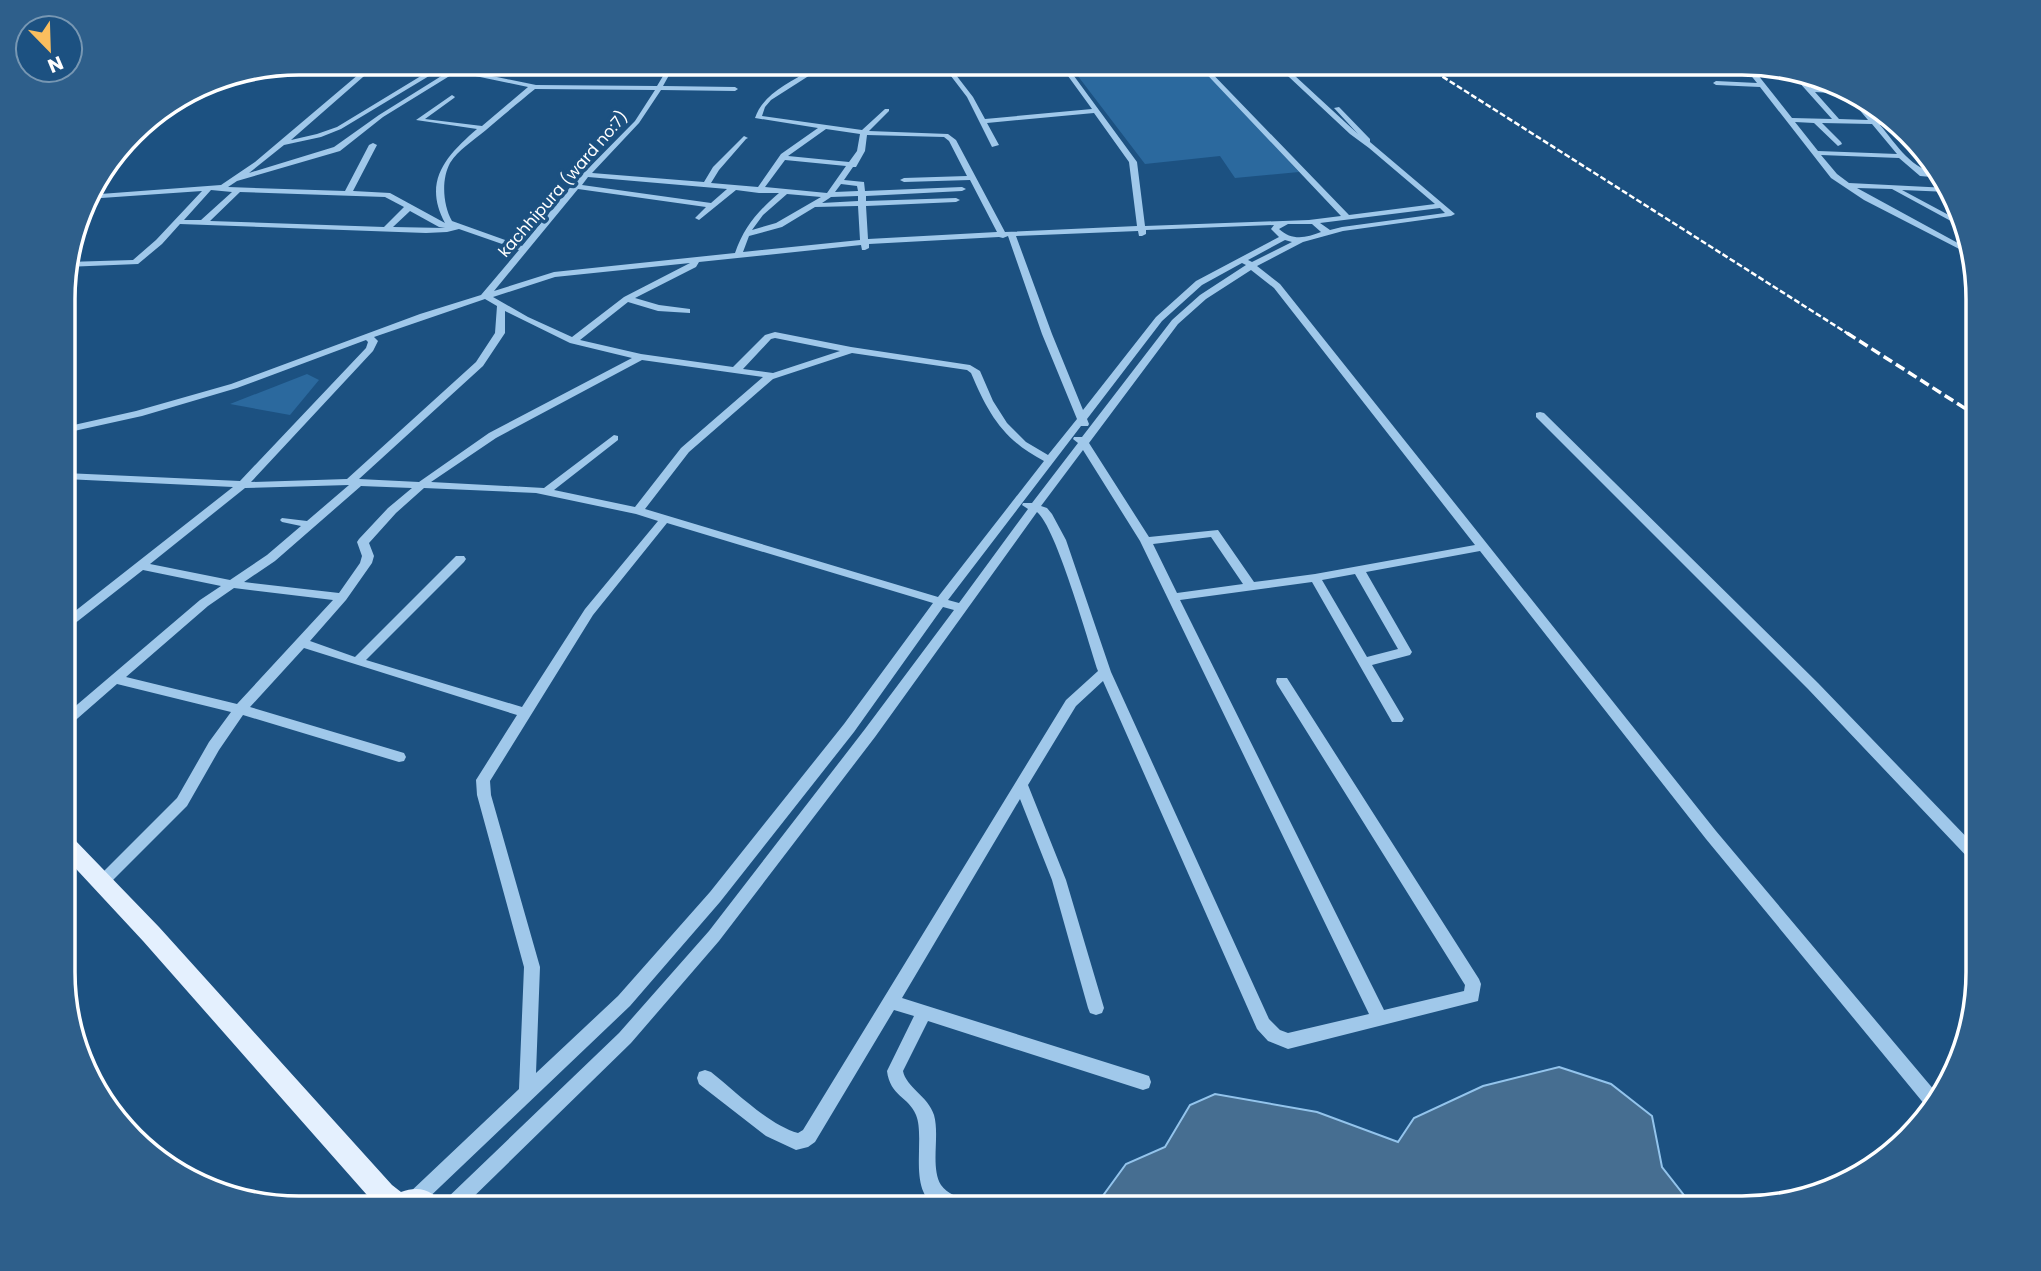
<svg xmlns="http://www.w3.org/2000/svg" width="2041" height="1271" font-family="Poppins,sans-serif">
	<style>
		.green { fill: #2b699e }
		.water { fill: #466e91; stroke: #93c4ec; stroke-width: 2 }
		.lines { fill: none; stroke-linecap: round; stroke-linejoin: round }
		.minor { fill: #a0c8ea; fill-rule: evenodd }
		.major { fill: #e4f0fe; fill-rule: evenodd }
		.rail-far1 { stroke: #fff; stroke-width: 2.5; stroke-dasharray: 6 2.5; stroke-linecap: butt }
		.rail { stroke: #fff; stroke-width: 3.5; stroke-dasharray: 10 4.5; stroke-linecap: butt }
		.labels { text-anchor: middle; dominant-baseline: central; stroke-width: 7; stroke-linejoin: round; paint-order: stroke }
		.far-street-label { font-size: 16px; fill: #fff; stroke: #1c5181 }
		.rim { fill: none; stroke: #fff; stroke-width: 3.5 }
	</style>
	<rect width="100%" height="100%" fill="#1c5181"/>
	<!-- green -->
	<g class="green">
		<polygon points="1073,63 1194,63 1222,88 1299,172 1235,178 1220,156 1145,164 1071,67"/>
		<polygon points="307,374 319,380 290,415 230,404"/>
	</g>
	<!-- water -->
	<polygon class="water" points="1559,1067 1611,1084 1652,1116 1662,1167 1694,1208 1452,1208 1434,1197 1436,1208 1094,1208 1126,1164 1165,1147 1190,1105 1215,1094 1317,1112 1398,1142 1414,1118 1483,1086"/>
	<g class="lines">
		<!-- minor -->
		<g class="minor">
			<polygon points="299,63 304,63 301,65 295,64"/>
			<path d="M372,63H379L291,140L317,134L337,127L439,65L436,63H445L458,68L578,63L580,66L468,71L536,85L657,86L669,66L679,63L876,67L878,70H818L771,100L765,107L762,116L862,130L885,109H889V111L869,131L948,134L956,140L1005,232L1137,226L1129,162L1094,113L987,123L999,145L992,147L967,97L941,63H947L953,71L1072,63L1070,68L1074,76L1137,162L1145,226L1309,220L1341,216L1196,63H1202L1349,215L1435,204L1369,148L1350,134L1274,63H1281L1358,134L1334,108L1339,107L1370,139V142L1455,214L1451,216L1343,231L1303,242L1257,266L1280,284L1716,831L1940,1097L1938,1103L1930,1111L1706,839L1480,551L1366,572L1412,652L1410,655L1372,665L1404,719L1402,722H1392L1312,582L1180,600L1384,1010L1464,991L1465,985L1277,684L1276,681L1277,678H1287L1479,979L1481,984L1478,1001L1288,1049L1268,1041L1257,1029L1103,681L1076,706L1028,785L1066,880L1104,1008L1102,1013L1096,1015L1090,1013L1088,1008L1052,880L1020,799L902,998L1143,1074L1149,1076L1151,1082L1149,1088L1143,1090L928,1021L903,1071C906,1087 928,1096 934,1115C940,1136 930,1167 941,1185C947,1194 959,1197 968,1202L971,1208C961,1208 947,1210 939,1207C906,1194 926,1139 916,1115C909,1097 890,1096 887,1071L914,1016L894,1010L815,1142L808,1147L796,1150L766,1136L699,1084L697,1078L699,1072L705,1070L711,1072C735,1091 769,1125 798,1133L803,1130L1066,700L1098,671C1088,641 1056,527 1037,512L875,737L719,941L631,1043L462,1208H440L443,1202L619,1033L709,931L865,729L954,610L943,607L854,732L720,902L630,1006L420,1206H408L405,1200L408,1194L519,1089L524,967L477,795L476,780L517,715L304,648L250,707L404,753L406,757L404,761L399,762L243,715L219,750L187,806L107,886L102,888L97,886L95,882L97,878L177,798L209,742L231,712L117,684L70,725L65,727V715L200,600L221,586L143,570L69,628L65,629V619L233,487L65,479V473L240,481L366,348L368,342L366,340L237,388L142,416L65,433V427L136,411L231,384L420,314L481,295L519,250L459,229L447,232L426,233L180,224L162,244L138,264L65,267L67,262L133,260L156,240L202,191L87,199V195L221,185L255,162ZM444,67L451,70L379,115L334,147L249,173L284,145L321,137L341,129ZM679,67L810,70C789,83 763,94 755,118L818,128L781,154L758,187L711,183L719,170L746,139L748,138L744,136L713,167L704,182L592,173L639,123L661,90L735,91L738,89L735,87L663,86L673,68ZM1064,67L1068,76L1092,109L985,119L973,97L956,75ZM456,72L528,87L482,126L425,119L454,98L455,97L452,95L416,120L477,129C447,155 422,181 445,223L390,193L353,191L377,145L373,143L369,145L345,191L228,187L237,181L340,151L383,117ZM535,89L655,90L635,121L573,184L522,246L452,221C443,205 441,180 450,163C458,150 474,140 486,130C500,118 519,102 535,89ZM826,129L860,134L857,151L849,162L788,156ZM867,135L944,137L949,141L967,176L904,178L900,180L904,182L970,180L997,232L868,239L866,206L956,202L960,200L956,198L866,201V196L962,191L966,189L962,187L865,191L864,182L844,180L853,167H856L865,151ZM785,160L846,166L827,193L765,187ZM588,177L727,189L711,203L582,185ZM841,184L857,186L858,191L835,192ZM578,189L706,207L695,218L699,220L736,190L759,193H779C758,211 744,227 735,253L554,272L494,291ZM211,190L232,192L201,220H184ZM240,192L385,197L404,207L384,227L210,221ZM787,194L821,197L776,223L752,230L763,215ZM858,196V201L822,203L831,197ZM858,206L860,240L743,252L749,236L782,227L815,207ZM1440,208L1445,213L1342,227L1330,230L1320,223ZM410,211L439,227L445,228L393,227ZM1288,224H1312L1321,232C1306,238 1292,241 1279,229ZM1274,225L1271,229L1279,237L1196,281L1156,317L1083,410L1052,334L1016,236L1138,231L1139,236H1142L1146,234V230ZM1008,236L1042,334L1077,419L1048,455L1026,442L1007,423L993,401L980,371L970,365L851,347L775,332L765,335L733,367L641,354L580,340L628,302L658,311L690,313V309L659,305L635,298L696,267L699,262L861,245L862,250H865L869,248V244L999,237L1003,238ZM1285,240L1292,242L1252,262L1248,260ZM690,263L624,297L572,337L528,317L493,297L555,277ZM1242,263L1246,265L1200,295L1172,320L1082,437H1074L1073,439L1078,443L1032,503H1023L1022,505L1028,509L959,603L948,600L1081,426H1088L1089,424L1087,419L1162,321L1202,285ZM1251,270L1274,288L1475,545L1315,574L1254,582L1218,530L1149,537L1089,443L1178,324L1206,299ZM485,299L497,306L495,333L476,362L347,479L251,482L373,351L378,341L374,337ZM505,311L570,343L632,358L489,433L419,482L359,479L483,366L505,333ZM775,338L840,351L773,373L743,369L771,339ZM852,353L967,370L971,373C988,413 1003,440 1044,461L938,597L645,509L689,452L773,379ZM642,360L763,377L681,448L635,507L554,490L618,440V436L614,435L544,488L431,482L496,438ZM1083,450L1140,541L1369,1014L1288,1033L1280,1030L1269,1019L1111,672L1066,540L1052,514L1047,508L1041,506ZM349,485L307,521L282,518L280,520L282,522L301,526L267,555L230,580L150,564L245,488ZM361,486L412,488L388,508L359,539L357,542L362,556L360,563L339,593L244,582L275,561ZM424,488L536,493L636,514L658,521L585,609L522,707L366,660L464,562L466,559L464,556H456L355,657L310,641L346,600L372,563L374,556L369,543L396,513ZM667,523L933,603L844,724L710,892L618,996L536,1073L540,967L491,795L490,781L593,615ZM1211,537L1243,584L1177,593L1153,544ZM1355,574L1398,649L1367,657L1322,580ZM234,588L333,600L237,704L126,677L208,606Z"/>
			<path d="M1743,63L1748,64L1754,70L1792,118L1832,119L1789,71L1796,72L1811,88L1842,90L1843,88L1853,93L1876,120L1890,121L1893,125H1880C1897,145 1912,171 1939,173L1943,178L1920,176L1899,158L1821,155L1837,174L1849,183L1948,188L1949,192L1902,190L1958,220L1960,226L1892,189L1857,188L1967,248L1969,254L1864,200L1831,178L1760,87L1716,85L1713,83L1716,81L1757,83L1749,73L1686,72L1683,70L1686,68L1746,69ZM1815,92L1846,94L1868,120L1839,119ZM1795,122L1814,123L1838,146L1842,144L1841,142L1822,123L1872,124L1897,154L1818,151Z"/>
			<polygon points="1540,412 1544,413 1818,683 1978,849 1978,865 1973,863 1808,689 1536,417 1536,413"/>
		</g>
		<!-- major -->
		<path class="major" d="M65,835L72,837L159,927L392,1185L401,1192C419,1185 436,1190 443,1208H380L374,1203L143,941L65,857Z"/>
		<!-- rail-far1 -->
		<polyline class="rail-far1" points="1421,63 1850,335"/>
		<!-- rail -->
		<polyline class="rail" points="1847,333 1977,416"/>
	</g>
	<g class="labels">
		<!-- far-street labels -->
		<g class="far-street-label">
			<text transform="translate(563 184) rotate(-49)">kachhipura (ward no:7)</text>
		</g>
	</g>
	<!-- crop -->
	<path d="M0 0H2041V1271H0ZM299 75H1742A224 224 0 0 1 1966 299V972A224 224 0 0 1 1742 1196H299A224 224 0 0 1 75 972V299A224 224 0 0 1 299 75Z" fill="#2e5f8b" fill-rule="evenodd"/>
	<path class="rim" d="M299 75H1742A224 224 0 0 1 1966 299V972A224 224 0 0 1 1742 1196H299A224 224 0 0 1 75 972V299A224 224 0 0 1 299 75Z"/>
	<!-- north arrow -->
	<g transform="translate(49 49) rotate(157)"><circle r="33" fill="#1c5181" stroke="#7797b3" stroke-width="2"/>
	<path d="M0-5L12 26L0 18L-12 26Z" fill="#fabe5e"/>
	<text y="-10" font-size="19" font-weight="bold" text-anchor="middle" fill="#ffffff">N</text>
	</g>
</svg>
